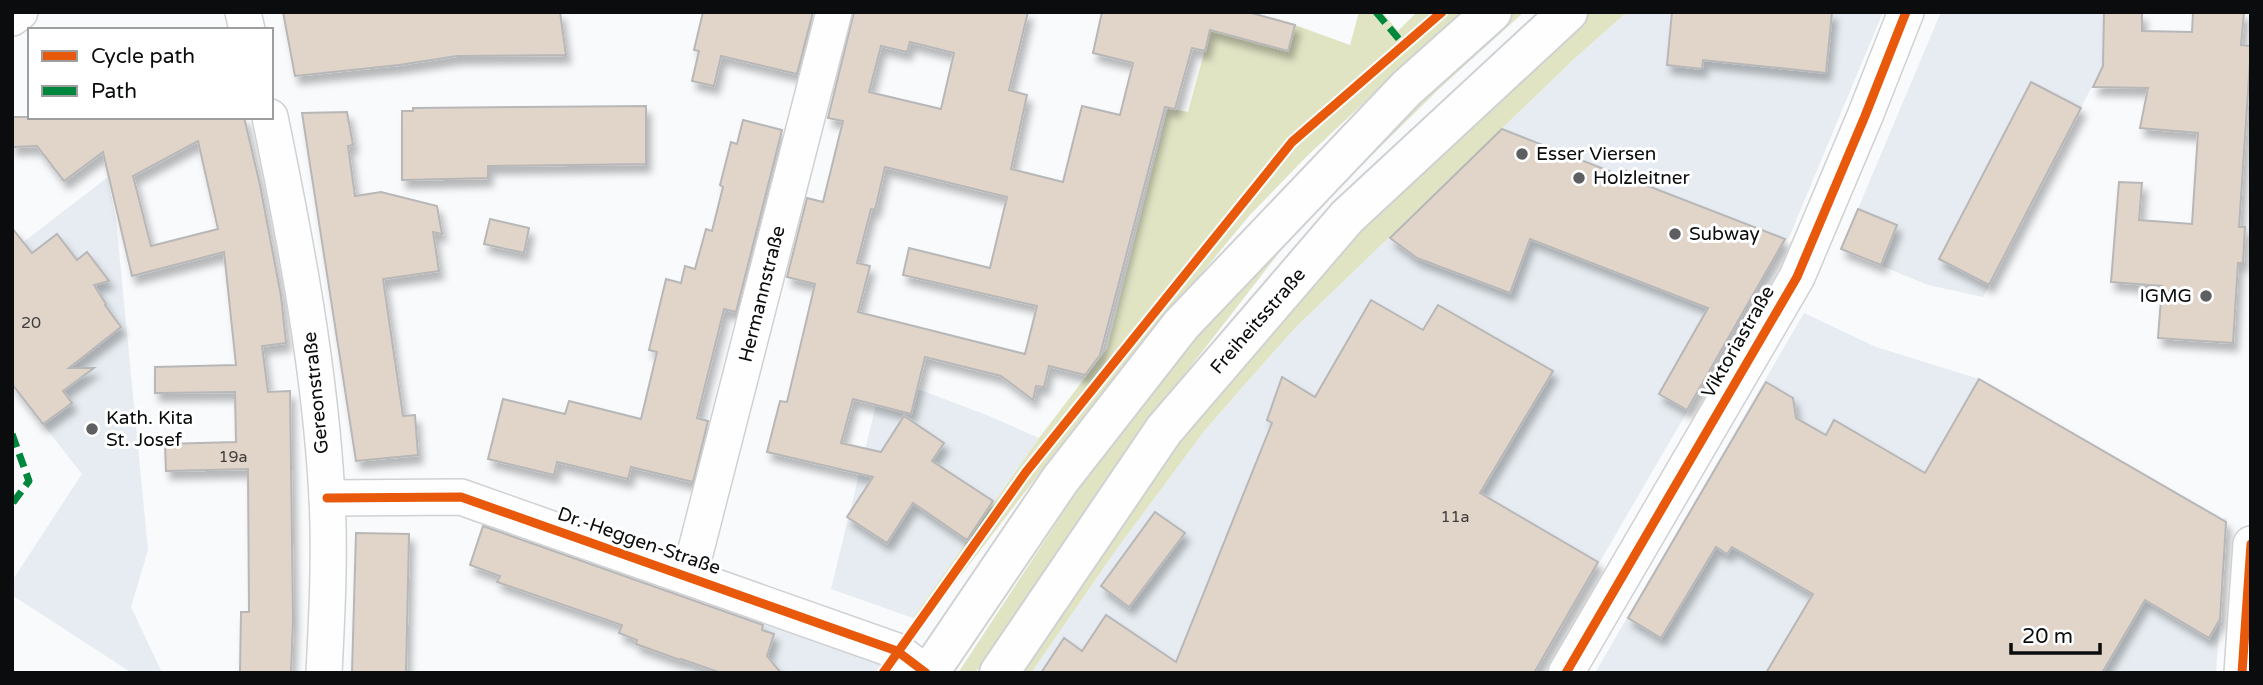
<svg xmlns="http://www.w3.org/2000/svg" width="2263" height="685" font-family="'Varela Round',sans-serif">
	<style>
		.built { fill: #e6ecf1 }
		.green { fill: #e0e4c3 }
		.building { fill: #e1d5ca; stroke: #b8b7b8; stroke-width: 2; fill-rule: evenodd; filter: url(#shadow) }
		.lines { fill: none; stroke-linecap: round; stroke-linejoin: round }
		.minor-casing { stroke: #cfd1d2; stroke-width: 38 }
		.primary-casing { stroke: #cfd1d2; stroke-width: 42 }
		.minor { stroke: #fefeff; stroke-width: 35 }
		.primary { stroke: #fefeff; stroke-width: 38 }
		.quiet { stroke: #00873e; stroke-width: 7; stroke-dasharray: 14 7; stroke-linecap: butt }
		.cycleway-casing { stroke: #fff; stroke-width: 13 }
		.cycleway { stroke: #e8590c; stroke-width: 9 }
		.poi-dot { fill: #5d5f61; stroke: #fff; stroke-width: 2.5 }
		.labels { text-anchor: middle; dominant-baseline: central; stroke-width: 6; stroke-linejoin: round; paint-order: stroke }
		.number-label { font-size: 16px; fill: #403e3c }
		.poi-label { font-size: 19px; fill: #0a0c0d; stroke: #fff; text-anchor: start }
		.street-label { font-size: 19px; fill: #0a0c0d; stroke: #fff }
	</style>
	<defs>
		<filter id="shadow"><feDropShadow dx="4.5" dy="8" stdDeviation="3.5" flood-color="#0004"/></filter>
	</defs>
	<rect width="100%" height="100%" fill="#f8fafc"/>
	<!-- built -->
	<g class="built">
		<polygon points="1627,12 1883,12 1790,235 1535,673 1031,673 1116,550 1205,430 1261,366 1296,327 1574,59"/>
		<polygon points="1941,12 2104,12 2103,65 1983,297 1928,285 1841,249"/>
		<polygon points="108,177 116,220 148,550 131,607 162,673 132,673 12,595 12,581 82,474 12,385 12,251"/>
		<polygon points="1804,313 1876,347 1979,379 2222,518 2227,518 2216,673 1595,673"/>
		<polygon points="918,389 989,416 1039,438 913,618 831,589 876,405 911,414"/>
		<polygon points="766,620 884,661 876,673 748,673"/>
	</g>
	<!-- green -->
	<g class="green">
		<polygon points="1359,12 1382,12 1398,31 1417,12 1461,12 1306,157 1249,216 1078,423 936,608 913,618 1039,438 1107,349 1168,108 1188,112 1210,31 1288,51 1295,25 1350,45"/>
		<polygon points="1508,12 1524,12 1440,88 1299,227 1164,401 1070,533 975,673 958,673 1078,490 1146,396 1291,221"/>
		<polygon points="1587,12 1627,12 1574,59 1296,327 1261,366 1205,430 1116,550 1031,673 1015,673 1210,398 1350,236"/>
	</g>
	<!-- building -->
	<g class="building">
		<polygon points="283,12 560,12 566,55 457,56 399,65 295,76"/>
		<polygon points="703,12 813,12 797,74 721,56 714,86 692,81 699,51 694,50"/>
		<path d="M854,12H1028L1009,90L1027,95L1011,169L1063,182L1082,106L1120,115L1133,63L1093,53L1102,12H1248L1295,25L1288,51L1210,30L1205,51L1192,48L1175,109L1165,107L1100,355L1085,375L1049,366L1044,387L1036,386L1033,400L1001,376L925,357L911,414L853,399L841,443L881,452L904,416L944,443L932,461L993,501L967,540L913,503L887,543L847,517L873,477L767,452L780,401L787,402L815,284L787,277L807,198L823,202L843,121L828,118ZM910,42L954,53L941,109L869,92L881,46L907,52ZM885,167L1007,197L990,268L909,248L903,275L1037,306L1025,354L858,312L870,266L857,263L871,209L875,210Z"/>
		<polygon points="1672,12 1832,12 1826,73 1703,60 1702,69 1667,65"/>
		<polygon points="2193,12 2244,12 2241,45 2251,46 2239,227 2245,227 2243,263 2238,263 2233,343 2158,338 2162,286 2111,282 2119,182 2142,183 2139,220 2192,224 2198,133 2140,128 2148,88 2093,87 2103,66 2104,13 2142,13 2142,31 2192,32"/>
		<polygon points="2031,82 2081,108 1989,285 1939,259"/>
		<polygon points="646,106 646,164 488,166 488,178 402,180 402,111 413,111 413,108"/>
		<polygon points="347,112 353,145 348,146 355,196 381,192 437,206 442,234 433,232 439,271 383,279 403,416 415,415 418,455 356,461 302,113"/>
		<path d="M12,117H244L260,185L281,296L286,343L262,346L268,392L290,391L293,619L291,673H240L241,612H249L248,469L166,471L165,444L236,442L235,392L155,393V367L236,365L224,252L132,276L103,152L64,181L37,146L12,147ZM198,141L218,229L151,246L133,176Z"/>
		<polygon points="743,120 782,130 736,312 724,309 697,418 708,421 693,482 631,467 628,479 557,462 554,475 488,459 503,399 565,414 569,401 641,419 657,352 649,350 666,279 681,283 685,266 695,269 706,229 712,231 723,187 720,185 731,142 737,144"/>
		<polygon points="1502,129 1619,175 1626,171 1630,179 1785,239 1687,410 1659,394 1708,308 1530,239 1510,293 1417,258 1390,238"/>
		<polygon points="1858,209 1897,225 1881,265 1841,249"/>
		<polygon points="490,219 529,228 524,253 484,244"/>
		<polygon points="12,228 32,253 57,234 77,260 87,252 109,281 94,285 106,304 105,305 121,327 69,368 94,368 63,391 72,403 43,424 12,384"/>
		<polygon points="1371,300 1423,330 1438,305 1553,371 1480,493 1598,562 1534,673 1041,673 1064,638 1082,651 1106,615 1176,662 1272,423 1267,420 1282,377 1315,397"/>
		<polygon points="1979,379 2226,522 2220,619 2209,638 2145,600 2102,673 1766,673 1813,594 1732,547 1727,554 1716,547 1661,638 1628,618 1766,382 1793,398 1796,418 1826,435 1834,420 1925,473"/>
		<polygon points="1155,512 1185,533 1129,607 1101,586"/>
		<polygon points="483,526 763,625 762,630 774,634 767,656 781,673 721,673 681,659 680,660 636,644 637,640 619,633 622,625 497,582 500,576 470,565"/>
		<polygon points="356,533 409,534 406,673 352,673"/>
	</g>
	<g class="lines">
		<!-- minor casing -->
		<g class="minor-casing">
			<g id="minor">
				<polyline points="243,12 247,30"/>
				<polyline points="12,18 20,12"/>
				<path d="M270,117C296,243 320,368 327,497C330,555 327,614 324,673"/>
				<polyline points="327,498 461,497 897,651 926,673"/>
				<polyline points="689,577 834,12"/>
				<polyline points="1566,673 1797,277 1865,116 1906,12"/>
				<polyline points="2242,673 2251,544"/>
			</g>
		</g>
		<!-- primary casing -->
		<g class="primary-casing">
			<g id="primary">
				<polyline points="929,673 1060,480 1181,325 1407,88 1492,12"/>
				<polyline points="999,673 1164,430 1347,217 1568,12"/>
			</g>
		</g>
		<!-- minor -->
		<use href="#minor" class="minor"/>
		<!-- primary -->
		<use href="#primary" class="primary"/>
		<!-- quiet -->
		<g class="quiet">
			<polyline points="1376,12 1404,45"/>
			<polyline points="12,434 29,481 12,504"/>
		</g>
		<!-- cycleway casing -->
		<g class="cycleway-casing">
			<g id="cycleway">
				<polyline points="327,498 461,497 897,651 926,673"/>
				<polyline points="883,673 1026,472 1292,142 1442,12"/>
				<polyline points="1566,673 1797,277 1865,116 1906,12"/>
				<polyline points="2242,673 2251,544"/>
			</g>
		</g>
		<!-- cycleway -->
		<use href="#cycleway" class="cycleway"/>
	</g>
	<!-- markers -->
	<g class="poi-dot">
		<circle cx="1522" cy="154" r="7"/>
		<circle cx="1579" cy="178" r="7"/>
		<circle cx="1675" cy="234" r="7"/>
		<circle cx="2206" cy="296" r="7"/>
		<circle cx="92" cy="429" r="7"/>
	</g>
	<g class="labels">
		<!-- number labels -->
		<g class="number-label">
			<text x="31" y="323">20</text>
			<text x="233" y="457">19a</text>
			<text x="1455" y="517">11a</text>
		</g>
		<!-- poi labels -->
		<g class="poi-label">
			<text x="1536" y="154">Esser Viersen</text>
			<text x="1593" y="178">Holzleitner</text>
			<text x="1689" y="234">Subway</text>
			<text x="2192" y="296" text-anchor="end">IGMG</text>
			<text x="106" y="418">Kath. Kita<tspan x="106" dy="22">St. Josef</tspan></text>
		</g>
		<!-- street labels -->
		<g class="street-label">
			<text transform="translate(762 294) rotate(-76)">Hermannstraße</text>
			<text transform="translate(1258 321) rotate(-49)">Freiheitsstraße</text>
			<text transform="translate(1738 342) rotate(-60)">Viktoriastraße</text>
			<text transform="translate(316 393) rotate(-96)">Gereonstraße</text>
			<text transform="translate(639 541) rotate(19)">Dr.-Heggen-Straße</text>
		</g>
	</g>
	<!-- border -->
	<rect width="2263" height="685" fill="none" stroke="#0a0c0d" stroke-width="28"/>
	<!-- legend -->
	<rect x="28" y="28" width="245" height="91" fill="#ffffff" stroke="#9d9e9e" stroke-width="2"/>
	<rect x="42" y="51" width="35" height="10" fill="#e8590c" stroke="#9d9e9e" stroke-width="2"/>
	<text x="91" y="63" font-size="21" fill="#0a0c0d">Cycle path</text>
	<rect x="42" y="86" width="35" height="10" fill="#00873e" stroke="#9d9e9e" stroke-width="2"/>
	<text x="91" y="98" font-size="21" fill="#0a0c0d">Path</text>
	<!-- scale -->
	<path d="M2011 643v10h89v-10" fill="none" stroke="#0a0c0d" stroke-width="3.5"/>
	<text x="2022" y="643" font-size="21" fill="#0a0c0d" stroke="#ffffff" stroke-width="5" paint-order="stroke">20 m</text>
</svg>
